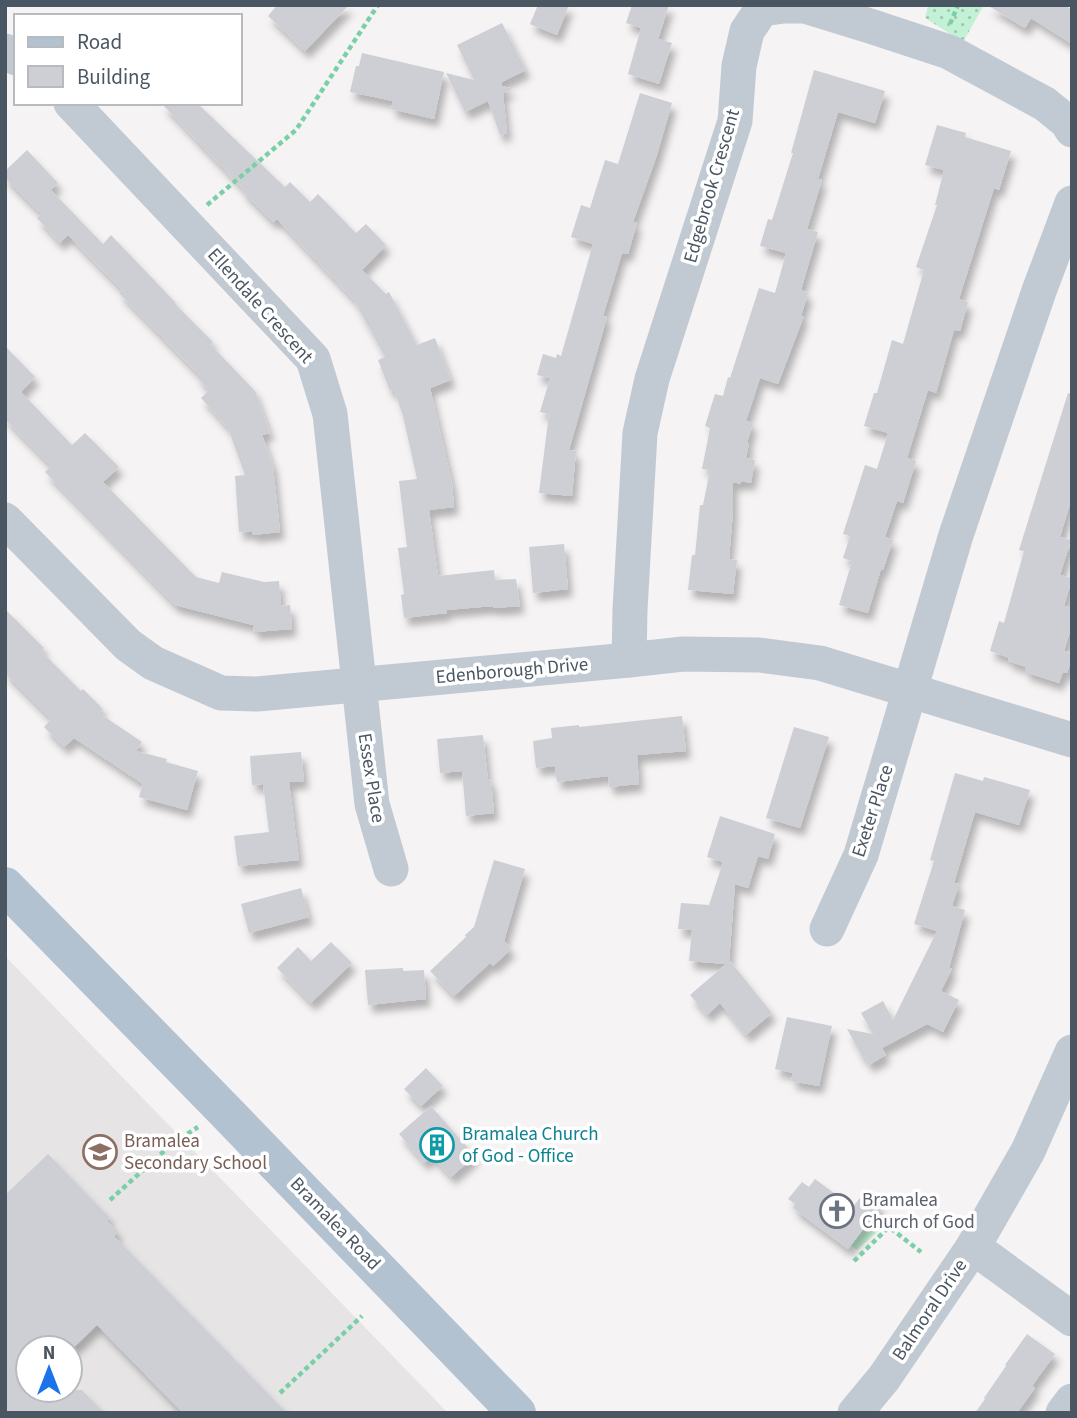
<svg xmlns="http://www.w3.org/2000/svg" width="1077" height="1418" font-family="'Source Sans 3',sans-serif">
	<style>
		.education { fill: #e6e4e5; fill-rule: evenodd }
		.green { fill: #c3f1d5 }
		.park { fill: url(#park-dots) }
		.building { fill: #cdcfd5; filter: url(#shadow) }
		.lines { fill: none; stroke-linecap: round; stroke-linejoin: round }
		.path { stroke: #7ad0a6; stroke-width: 4.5; stroke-dasharray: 5 3.5; stroke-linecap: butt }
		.minor { stroke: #c1cad2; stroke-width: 35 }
		.major { stroke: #b3c2d1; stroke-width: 38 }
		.labels { text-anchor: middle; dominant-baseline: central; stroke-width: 7; stroke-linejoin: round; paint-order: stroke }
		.street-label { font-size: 19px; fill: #4a5661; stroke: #fff }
		.culture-label { font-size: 19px; fill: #0d838f; stroke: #fff; text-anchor: start }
		.education-label { font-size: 19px; fill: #785e54; stroke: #fff; text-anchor: start }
		.worship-label { font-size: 19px; fill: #5b616d; stroke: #fff; text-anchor: start }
	</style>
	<defs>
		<pattern id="park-dots" width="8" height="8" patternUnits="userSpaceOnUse" patternTransform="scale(1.75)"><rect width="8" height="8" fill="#c3f1d5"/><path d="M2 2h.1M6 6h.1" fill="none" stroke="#a0c6b0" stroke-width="1.8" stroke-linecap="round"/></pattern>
		<filter id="shadow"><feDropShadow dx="4.5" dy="8" stdDeviation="3.5" flood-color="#0004"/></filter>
	</defs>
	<rect width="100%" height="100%" fill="#f5f3f3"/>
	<!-- education -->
	<path class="education" d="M5,956L448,1413H5ZM28,1348H70V1390H28Z"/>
	<!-- green -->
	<polygon class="green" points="870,1221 881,1228 857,1250 851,1245"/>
	<!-- park -->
	<polygon class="park" points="928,5 984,5 963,42 925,18"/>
	<!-- building -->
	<g class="building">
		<polygon points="277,5 349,5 305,51 268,16"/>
		<polygon points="538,5 569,5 557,35 530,24"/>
		<polygon points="632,5 669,5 658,39 672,43 659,84 628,74 641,28 626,23"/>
		<polygon points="987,5 1065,5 1072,10 1072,44 1031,18 1025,28"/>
		<polygon points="502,23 526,70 502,82 502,86 513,89 503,93 507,133 500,135 488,101 465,112 446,73 474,80 457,45"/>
		<polygon points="362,53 444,72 434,119 391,109 393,101 350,92 356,66 359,66"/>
		<polygon points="814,70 885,91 875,123 838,112 818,179 822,180 807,229 818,232 801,290 808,293 801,316 804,316 778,384 760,378 746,421 753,423 747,443 749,443 746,458 755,460 751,483 741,481 741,484 733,482 733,511 729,559 737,560 733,594 688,590 692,555 695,555 700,505 703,505 710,470 702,469 710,428 705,426 715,394 723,396 728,377 730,378 759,288 775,293 786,253 760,246 768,219 772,220 793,153 791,153"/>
		<polygon points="640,93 672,103 657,155 633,222 637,223 628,254 622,253 603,316 607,317 569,450 576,451 572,496 539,493 549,414 540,412 550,378 537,375 543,354 556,358 557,354 561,356 593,244 571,237 581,205 590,208 605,160 618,164"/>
		<polygon points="161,103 197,103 285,187 290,182 310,202 318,194 356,233 366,224 386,245 362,270 386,294 389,292 417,345 435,338 451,380 430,388 452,484 454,507 429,510 438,576 494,570 495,580 516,579 520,606 493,608 493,606 446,610 447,613 404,618 401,595 404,594 398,548 407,547 399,481 417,479 403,416 394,389 390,391 378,360 385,357 354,300 277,219 273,222 242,191 243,189"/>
		<polygon points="937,125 966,133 965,137 1011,151 999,190 994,188 959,299 968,302 960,331 954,330 936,393 928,390 907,458 916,461 903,503 897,501 885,537 893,540 883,570 881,569 868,613 839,605 852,561 843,558 850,536 843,534 865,465 877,469 888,433 864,426 874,393 877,393 892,340 903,344 924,270 916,267 937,205 935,205 944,170 925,165"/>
		<polygon points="27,150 58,183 51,190 103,244 111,235 176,303 175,304 213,342 211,345 255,391 270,433 262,435 273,466 280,532 252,535 252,531 239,532 235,476 245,475 228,428 201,398 209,390 197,377 199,375 119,293 122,290 68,235 60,243 37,218 41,214 5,178 5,171"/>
		<polygon points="5,346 35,377 21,392 72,445 85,433 119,467 103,482 196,577 219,583 222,572 264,582 279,581 281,606 290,605 292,629 254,632 253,625 175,605 45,472 51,466 5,419"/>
		<polygon points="1068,393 1072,394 1072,497 1060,537 1071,540 1060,575 1072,578 1064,606 1072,608 1072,625 1064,651 1069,652 1072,658 1067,673 1063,672 1059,683 1025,672 1026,667 1008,661 1009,658 990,651 999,621 1004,623 1024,551 1019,550"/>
		<polygon points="564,544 568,589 533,593 529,547"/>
		<polygon points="5,609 44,648 41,651 81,691 83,689 103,709 99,713 142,742 136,751 167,759 166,762 198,771 187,810 139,797 143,784 74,738 64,747 44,727 51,719 5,673"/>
		<polygon points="682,716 686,751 637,755 639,784 609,787 608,776 557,782 555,766 536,768 533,741 552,738 551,728 579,725 579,727"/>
		<polygon points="794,727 829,737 800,828 766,818"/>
		<polygon points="483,735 488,780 491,779 494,813 466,816 462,771 440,773 437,739"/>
		<polygon points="301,752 304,781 289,782 299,860 238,866 234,836 269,832 263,784 252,785 250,756"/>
		<polygon points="955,773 983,781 984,777 1030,790 1019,825 975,812 954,883 959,884 952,906 965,910 949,968 952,969 941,991 959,1000 943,1032 927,1024 882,1048 886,1055 869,1065 865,1057 863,1058 847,1029 873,1034 861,1013 883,1001 893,1020 937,931 914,924 934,861 930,860"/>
		<polygon points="720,816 775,834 768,859 758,856 748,888 735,884 729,962 730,961 772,1013 746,1035 720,1003 707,1015 690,995 726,964 689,961 692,930 678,929 681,903 709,905 723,862 707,857"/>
		<polygon points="494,860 525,869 504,941 511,949 493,966 490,963 454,996 430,971 466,937 465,935 474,927"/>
		<polygon points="301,888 309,917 249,933 241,904"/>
		<polygon points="331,942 352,963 311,1003 277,968 298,947 311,961"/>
		<polygon points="403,968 403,971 424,970 426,999 368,1005 365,970"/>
		<polygon points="787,1017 832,1026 819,1086 791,1081 793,1073 775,1069"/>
		<polygon points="426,1068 443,1086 421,1106 404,1089"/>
		<polygon points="431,1106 475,1156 451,1177 432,1156 424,1163 399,1134"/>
		<polygon points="48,1154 110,1218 107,1221 118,1232 114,1236 287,1413 183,1413 97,1325 73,1348 28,1348 28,1390 82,1390 104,1413 5,1413 5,1195"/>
		<polygon points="815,1179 853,1207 863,1194 881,1206 848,1249 793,1208 795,1204 788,1199 802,1182 809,1187"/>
		<polygon points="1027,1334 1055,1354 1032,1386 1035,1388 1017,1413 975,1413 985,1399 984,1398 1006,1366 1005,1365"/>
	</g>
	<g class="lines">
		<!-- path -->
		<g class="path">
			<polyline points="950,24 958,5"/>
			<polyline points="207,205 296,130 378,5"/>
			<polyline points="110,1200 173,1143 198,1127"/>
			<polyline points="874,1215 889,1227"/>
			<polyline points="854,1261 889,1227 921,1252"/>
			<polyline points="280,1393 362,1316"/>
		</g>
		<!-- minor -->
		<g class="minor">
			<polyline points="5,51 16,58"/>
			<polyline points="71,103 313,359 330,414 372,804 391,869"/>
			<polyline points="5,520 128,645 153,663 221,693 257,694 629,660 683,654 759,655 820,663 1072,740"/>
			<polyline points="629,660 630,610 640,433 652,379 735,121 739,66 747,31 762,9 784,6 805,6 870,26 949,52 1045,104 1067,122 1072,130"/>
			<polyline points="827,929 861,855 956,535 1039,291 1072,203"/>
			<polyline points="973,1247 1072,1319"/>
			<polyline points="855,1413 884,1378 973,1247 1028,1151 1072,1052"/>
			<polyline points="1063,1413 1072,1401"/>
		</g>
		<!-- major -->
		<polyline class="major" points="5,886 225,1111 517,1413"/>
	</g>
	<!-- icons -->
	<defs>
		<g id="building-ring" transform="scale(1.75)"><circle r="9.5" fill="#fff" stroke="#0f9aa8" stroke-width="1.5"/><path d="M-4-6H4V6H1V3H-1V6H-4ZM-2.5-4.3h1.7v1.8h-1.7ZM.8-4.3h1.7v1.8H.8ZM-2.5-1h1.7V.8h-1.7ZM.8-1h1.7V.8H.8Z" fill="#0f9aa8"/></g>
		<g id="school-ring" transform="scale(1.75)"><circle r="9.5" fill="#fff" stroke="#8d6e63" stroke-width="1.5"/><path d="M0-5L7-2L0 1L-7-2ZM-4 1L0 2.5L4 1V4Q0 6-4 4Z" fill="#8d6e63"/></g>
		<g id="church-ring" transform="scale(1.75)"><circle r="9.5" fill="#fff" stroke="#6b7280" stroke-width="1.5"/><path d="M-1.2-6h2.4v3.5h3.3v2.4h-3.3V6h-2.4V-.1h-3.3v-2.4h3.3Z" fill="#6b7280"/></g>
	</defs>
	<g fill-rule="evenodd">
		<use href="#building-ring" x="437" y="1145"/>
		<use href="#school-ring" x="100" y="1152"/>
		<use href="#church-ring" x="837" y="1211"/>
	</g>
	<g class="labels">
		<!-- street labels -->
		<g class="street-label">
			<text transform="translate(712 186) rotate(-74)">Edgebrook Crescent</text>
			<text transform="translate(260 306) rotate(48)">Ellendale Crescent</text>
			<text transform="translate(512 671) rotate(-5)">Edenborough Drive</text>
			<text transform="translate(371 778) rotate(81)">Essex Place</text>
			<text transform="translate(873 811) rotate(-72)">Exeter Place</text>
			<text transform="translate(335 1224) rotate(46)">Bramalea Road</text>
			<text transform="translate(930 1310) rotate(-56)">Balmoral Drive</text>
		</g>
		<!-- culture labels -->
		<g class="culture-label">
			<text x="462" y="1134">Bramalea Church<tspan x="462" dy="22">of God - Office</tspan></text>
		</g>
		<!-- education labels -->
		<g class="education-label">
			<text x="124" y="1141">Bramalea<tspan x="124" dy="22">Secondary School</tspan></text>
		</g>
		<!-- worship labels -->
		<g class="worship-label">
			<text x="862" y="1200">Bramalea<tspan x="862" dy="22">Church of God</tspan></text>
		</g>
	</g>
	<!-- border -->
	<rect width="1077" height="1418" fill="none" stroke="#4a5661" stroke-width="14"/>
	<!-- legend -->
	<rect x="14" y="14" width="228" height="91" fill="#ffffff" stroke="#b7bbc0" stroke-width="2"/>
	<rect x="28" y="37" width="35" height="10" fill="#b3c2d1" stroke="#b7bbc0" stroke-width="2"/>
	<text x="77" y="49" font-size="21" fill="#4a5661">Road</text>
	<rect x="28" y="66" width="35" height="21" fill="#cdcfd5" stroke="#b7bbc0" stroke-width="2"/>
	<text x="77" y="84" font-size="21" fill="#4a5661">Building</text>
	<!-- north arrow -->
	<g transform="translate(49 1369)"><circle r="33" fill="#ffffff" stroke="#b7bbc0" stroke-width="2"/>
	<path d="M0-5L12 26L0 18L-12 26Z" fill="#1a73e8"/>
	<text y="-10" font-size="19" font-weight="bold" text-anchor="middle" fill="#4a5661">N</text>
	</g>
</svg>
